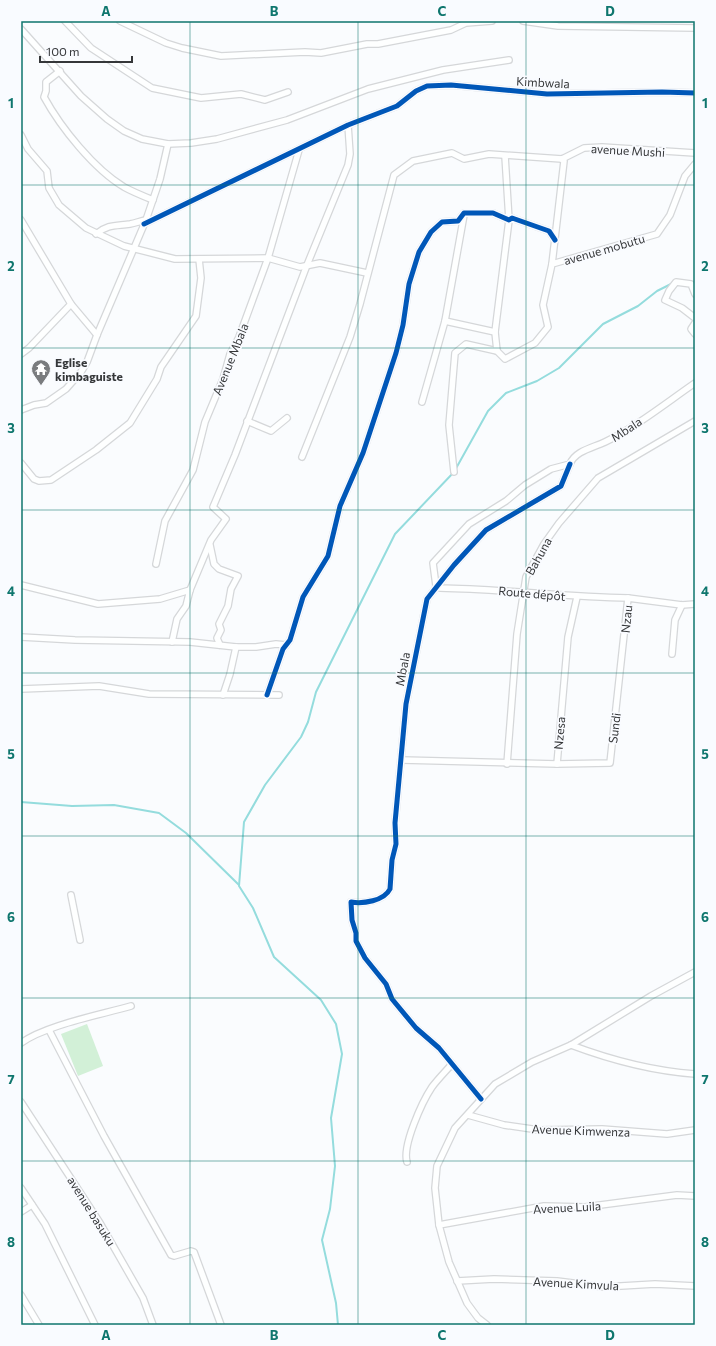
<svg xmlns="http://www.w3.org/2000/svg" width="716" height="1346" font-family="Commissioner,sans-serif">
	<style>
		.green { fill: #d2f0d7 }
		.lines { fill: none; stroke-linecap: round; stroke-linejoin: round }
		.stream { stroke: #94dcdd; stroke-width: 2 }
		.street-casing { stroke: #d5d7d9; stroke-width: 8 }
		.street { stroke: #feffff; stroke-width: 5.5 }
		.cycleway-casing { stroke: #f9fbff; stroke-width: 8 }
		.cycleway { stroke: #0057b8; stroke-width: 5 }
		.grid { fill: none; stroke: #0f766e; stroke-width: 1; stroke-opacity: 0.55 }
		.labels { text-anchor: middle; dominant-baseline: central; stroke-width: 3.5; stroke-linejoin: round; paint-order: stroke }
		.street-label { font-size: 12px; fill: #353739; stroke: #f9fbff }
		.poi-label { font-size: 12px; font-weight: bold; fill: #353739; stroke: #f9fbff; text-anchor: start }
		.neatline { fill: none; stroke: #0f766e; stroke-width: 1.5 }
		.grid-label { font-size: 13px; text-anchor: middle; font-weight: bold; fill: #0f766e }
	</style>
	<rect width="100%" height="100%" fill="#fafcfe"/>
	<!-- green -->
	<polygon class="green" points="87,1024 103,1066 78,1076 61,1034"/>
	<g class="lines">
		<!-- stream -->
		<g class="stream">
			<polyline points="21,802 72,806 114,805 159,813 186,833 239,885"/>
			<polyline points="338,1325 336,1303 322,1240 330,1209 335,1166 331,1118 342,1054 336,1024 321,1000 274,957 253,908 239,886 244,822 265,785 301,737 308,722 316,692 395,534 454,472 488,411 506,393 537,381 559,368 603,324 638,306 657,291 673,283"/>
		</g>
		<!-- street casing -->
		<g class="street-casing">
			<g id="street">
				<polyline points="65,21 91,48 152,88 201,98 241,94 265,100 288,92"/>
				<polyline points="120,21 166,43 182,48 221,56 305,52 321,53 367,44 378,44 451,30 466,23 492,21"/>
				<polyline points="523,21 558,26 695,28"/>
				<polyline points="21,29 81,96 107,119 124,131 142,139 168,144 191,143 217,139 287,120 368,89 443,70 509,60"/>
				<path d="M60,71L46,82V91L44,97C61,128 94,169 124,187C133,192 143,196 153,200"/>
				<polyline points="21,135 28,149 47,171 49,188 59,205 86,228 124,246 175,259 268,258 300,267 320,263 367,273"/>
				<polyline points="562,159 584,148 602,147 695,153"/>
				<polyline points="21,220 71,304 97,335"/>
				<polyline points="144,224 348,125 397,106 416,91 427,86 451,85 547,94 662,92 695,93"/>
				<path d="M96,234C108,224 116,226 130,224C136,223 140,221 146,220"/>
				<polyline points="552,264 564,161 562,159"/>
				<polyline points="695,294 691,284 676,282 669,291 665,300 682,308 695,318"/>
				<polyline points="445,321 495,332"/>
				<polyline points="695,323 691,329 695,334"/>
				<polyline points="497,351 495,332 509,220 505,156"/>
				<polyline points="21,354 29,348 71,304"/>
				<polyline points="422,402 445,321 464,215"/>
				<polyline points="21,410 34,405 46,403 66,389 81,372 87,362 97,335 146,220 160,179 168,144"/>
				<polyline points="247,421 271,431 287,418"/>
				<polyline points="302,457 350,337 360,304 394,175 413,161 452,153 464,159 489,154 562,159"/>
				<polyline points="21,463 34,479 39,481 51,480 96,450 130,423 157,379 161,367 196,316 201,278 199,259"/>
				<polyline points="454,472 449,425 455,353 466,344 497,351 505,359 535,343 548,327 543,305 552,264 657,234 670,215 685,176 695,164"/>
				<polyline points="210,545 214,564 219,569 238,576 231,589 228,606 219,624 221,630 217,638 220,645"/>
				<polyline points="156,564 165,521 193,470 205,422 223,379 230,354 239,337 268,258 299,150"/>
				<polyline points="21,585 98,604 160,599 190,590"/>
				<path d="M436,586L433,563L469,524L506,501L525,485L551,469L570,464C575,451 592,448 605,442C636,427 666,403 695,383"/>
				<path d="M436,586L440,588C503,589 565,597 628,598"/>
				<polyline points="21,637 75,640 190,642 236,647 256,647 276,644 286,645"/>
				<polyline points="172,642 177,619 186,606 190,590 211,540 226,519 213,507 235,455 307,265 348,165 350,154 348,125"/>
				<polyline points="672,654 675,620 682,605"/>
				<polyline points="21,689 99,686 149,694 279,695"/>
				<polyline points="223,695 230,674 236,647"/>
				<polyline points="267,695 283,649 290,640 303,597 328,556 340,506 363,453 396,353 403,325 409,284 419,252 431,232 442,222 458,221 464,213 493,213 509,220 512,218 549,231 555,240"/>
				<polyline points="402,760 557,764 568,637 577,597"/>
				<polyline points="507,764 517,634 526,577 544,544 559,523 598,478 695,421"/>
				<polyline points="557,764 610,763 628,598 682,605 695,604"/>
				<polyline points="71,895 80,940"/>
				<polyline points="49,1030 104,1136 171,1255 174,1256 191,1251 194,1252 221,1325"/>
				<path d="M21,1043C46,1025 100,1015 131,1006"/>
				<path d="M571,1045C611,1060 653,1071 695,1074"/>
				<path d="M481,1099L439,1048L416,1028L392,999L386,984L365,958L356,941V933L352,920L351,902C363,904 384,901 390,889L392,860L396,844L395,823L406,704L427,599L454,565L486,530L561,486L570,464"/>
				<polyline points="21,1102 100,1223 143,1298 153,1325"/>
				<polyline points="468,1115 504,1125 539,1130 602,1129 667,1134 695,1130"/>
				<path d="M407,1162C402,1146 422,1102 432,1087C438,1079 445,1072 452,1064"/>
				<polyline points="21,1188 45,1224 95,1325"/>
				<polyline points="21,1212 32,1205"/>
				<polyline points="439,1225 544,1206 585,1207 677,1195 695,1196"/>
				<polyline points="457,1281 494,1279 557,1281 604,1287 655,1284 695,1286"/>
				<polyline points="21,1295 39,1325"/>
				<polyline points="487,1325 478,1318 467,1303 449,1262 439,1225 435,1188 437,1166 455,1128 495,1084 532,1062 571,1045 651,996 695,972"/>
			</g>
		</g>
		<!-- street -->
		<use href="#street" class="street"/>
		<!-- cycleway casing -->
		<g class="cycleway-casing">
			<g id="cycleway">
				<polyline points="144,224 348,125 397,106 416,91 427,86 451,85 547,94 662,92 695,93"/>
				<polyline points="267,695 283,649 290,640 303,597 328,556 340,506 363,453 396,353 403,325 409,284 419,252 431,232 442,222 458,221 464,213 493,213 509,220 512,218 549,231 555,240"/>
				<path d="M481,1099L439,1048L416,1028L392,999L386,984L365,958L356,941V933L352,920L351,902C363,904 384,901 390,889L392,860L396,844L395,823L406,704L427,599L454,565L486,530L561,486L570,464"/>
			</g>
		</g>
		<!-- cycleway -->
		<use href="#cycleway" class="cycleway"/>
	</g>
	<!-- grid -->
	<path class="grid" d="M190,21V1325M358,21V1325M526,21V1325M21,185H695M21,348H695M21,510H695M21,673H695M21,836H695M21,998H695M21,1161H695"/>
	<!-- icons -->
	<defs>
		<g id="temple-pin" transform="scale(1)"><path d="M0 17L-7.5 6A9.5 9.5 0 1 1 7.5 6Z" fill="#7a7c7e" stroke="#f9fbff"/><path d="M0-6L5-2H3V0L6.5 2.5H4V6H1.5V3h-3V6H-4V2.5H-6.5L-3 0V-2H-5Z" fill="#fff"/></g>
	</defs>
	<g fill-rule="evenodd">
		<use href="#temple-pin" x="41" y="369"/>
	</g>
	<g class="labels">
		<!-- street labels -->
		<g class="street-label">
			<text transform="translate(543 82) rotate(3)">Kimbwala</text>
			<text transform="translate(628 150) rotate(3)">avenue Mushi</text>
			<text transform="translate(604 249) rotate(-16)">avenue mobutu</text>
			<text transform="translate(230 359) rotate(-68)">Avenue Mbala</text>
			<text transform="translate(626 429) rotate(-33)">Mbala</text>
			<text transform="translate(538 556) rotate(-61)">Bahuna</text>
			<text transform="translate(532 593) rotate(5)">Route dépôt</text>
			<text transform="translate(626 619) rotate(-84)">Nzau</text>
			<text transform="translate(402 669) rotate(-79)">Mbala</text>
			<text transform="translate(614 728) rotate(-83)">Sundi</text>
			<text transform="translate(559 733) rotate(-85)">Nzesa</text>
			<text transform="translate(581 1130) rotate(2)">Avenue Kimwenza</text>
			<text transform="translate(567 1207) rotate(-3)">Avenue Luila</text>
			<text transform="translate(92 1211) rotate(58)">avenue basuku</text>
			<text transform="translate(576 1283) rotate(3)">Avenue Kimvula</text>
		</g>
		<!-- poi labels -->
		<g class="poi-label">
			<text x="55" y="362">Eglise<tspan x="55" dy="14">kimbaguiste</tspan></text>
		</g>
	</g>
	<!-- border -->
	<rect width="716" height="1346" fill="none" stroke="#f9fbff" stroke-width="44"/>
	<!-- scale -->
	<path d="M40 56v6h92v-6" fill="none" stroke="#353739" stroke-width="2"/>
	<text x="46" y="56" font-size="12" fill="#353739" stroke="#f9fbff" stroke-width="3" paint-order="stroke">100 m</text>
	<rect x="22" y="22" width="672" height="1302" class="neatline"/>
	<g class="grid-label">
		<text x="106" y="16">A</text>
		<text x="274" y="16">B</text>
		<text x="442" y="16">C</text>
		<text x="610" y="16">D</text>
		<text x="11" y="108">1</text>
		<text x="705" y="108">1</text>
		<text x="11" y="271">2</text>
		<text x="705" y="271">2</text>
		<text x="11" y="433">3</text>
		<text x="705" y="433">3</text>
		<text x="11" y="596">4</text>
		<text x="705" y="596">4</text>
		<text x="11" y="759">5</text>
		<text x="705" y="759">5</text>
		<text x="11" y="922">6</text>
		<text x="705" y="922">6</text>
		<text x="11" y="1084">7</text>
		<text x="705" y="1084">7</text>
		<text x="11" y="1247">8</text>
		<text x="705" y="1247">8</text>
		<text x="106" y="1340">A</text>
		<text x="274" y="1340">B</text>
		<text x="442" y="1340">C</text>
		<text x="610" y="1340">D</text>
	</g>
</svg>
